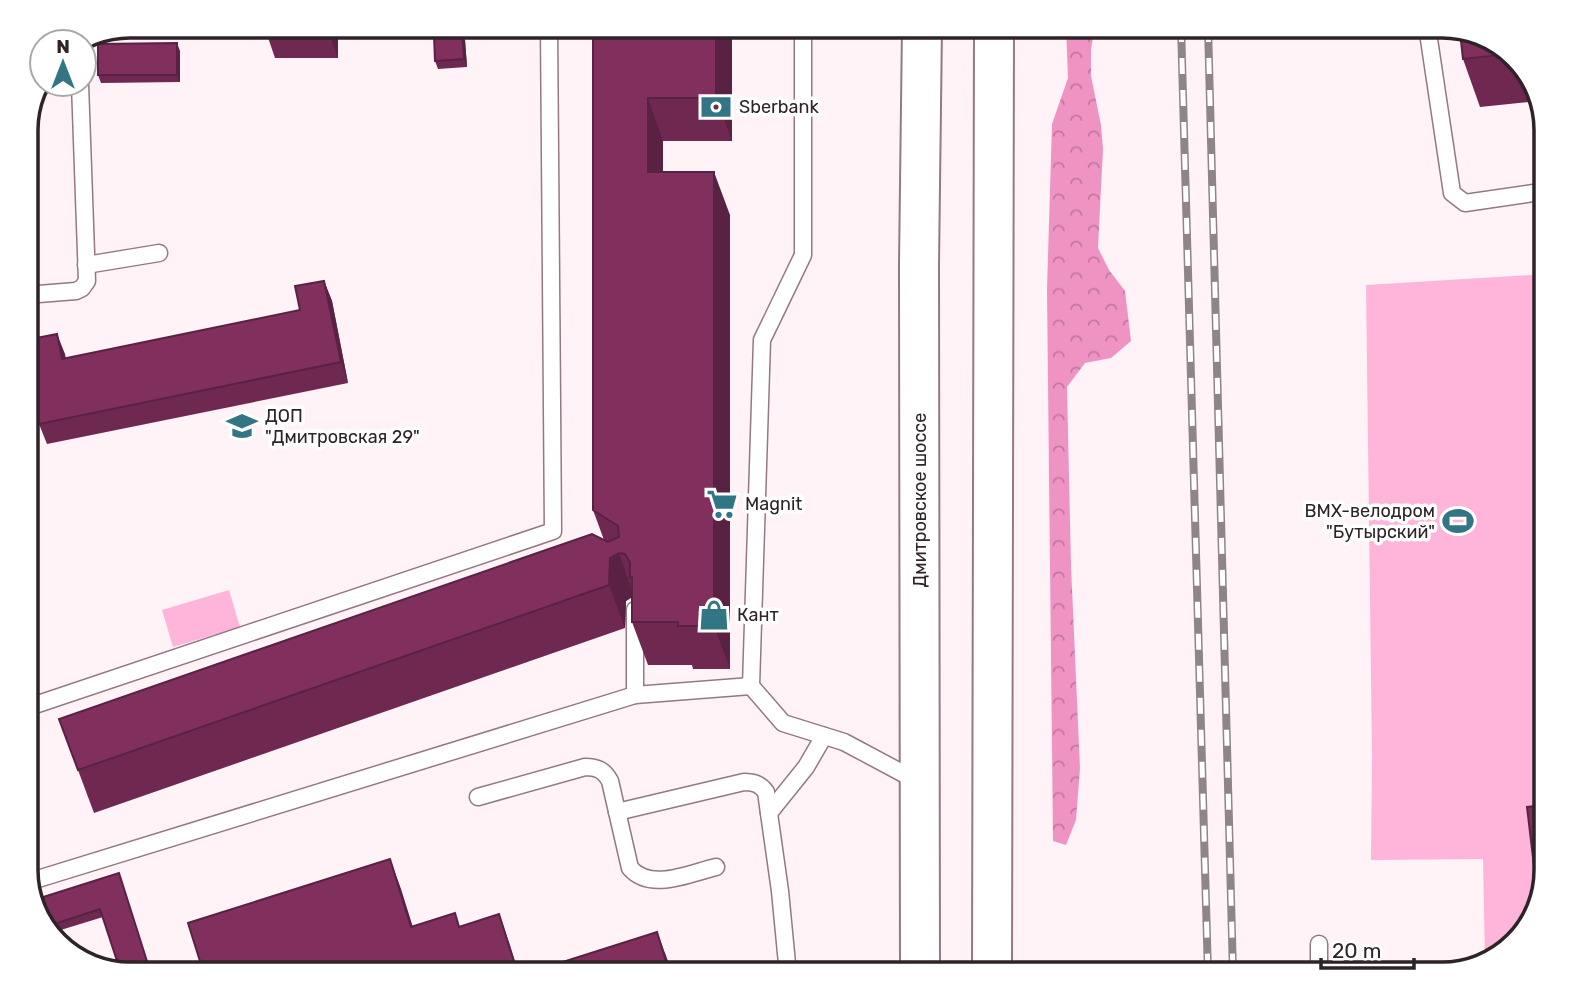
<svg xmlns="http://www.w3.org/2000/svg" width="1573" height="1000" font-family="Rubik,sans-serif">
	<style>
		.forest { fill: url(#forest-crowns) }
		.park { fill: #feb5d9 }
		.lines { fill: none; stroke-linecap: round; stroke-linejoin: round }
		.lane-casing { stroke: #937985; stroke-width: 19 }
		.primary-casing { stroke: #937985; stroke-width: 42 }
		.lane { stroke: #fff; stroke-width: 16 }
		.primary { stroke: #fff; stroke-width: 38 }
		.rail-casing { stroke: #8f8489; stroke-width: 8 }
		.rail { stroke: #fff; stroke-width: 5; stroke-dasharray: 16; stroke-linecap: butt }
		.wall { fill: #6f2951 }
		.shaded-wall { fill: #5a2242 }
		.building { fill: #81305e; stroke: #5a2242; stroke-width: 2 }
		.labels { text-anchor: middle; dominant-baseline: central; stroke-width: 7; stroke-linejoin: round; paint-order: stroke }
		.poi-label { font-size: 18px; fill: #2d2328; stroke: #fff; text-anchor: start }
		.street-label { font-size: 18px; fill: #2d2328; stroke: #fff }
		.rim { fill: none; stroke: #2d2328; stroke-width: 3.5 }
	</style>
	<defs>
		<pattern id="forest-crowns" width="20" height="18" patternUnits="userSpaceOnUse" patternTransform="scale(1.75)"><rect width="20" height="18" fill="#ef93c2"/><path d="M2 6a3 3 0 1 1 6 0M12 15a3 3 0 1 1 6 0" fill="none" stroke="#c2789e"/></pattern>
	</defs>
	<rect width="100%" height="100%" fill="#fff3f8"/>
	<!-- forest -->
	<polygon class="forest" points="1066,26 1095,26 1091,49 1091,76 1101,125 1103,149 1098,248 1109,270 1125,291 1131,341 1111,358 1085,363 1067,387 1071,566 1080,768 1076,820 1066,845 1053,841 1047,289 1052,124 1068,78"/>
	<!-- park -->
	<g class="park">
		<polygon points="1547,274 1547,870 1529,927 1494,960 1485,962 1483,859 1371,860 1372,757 1366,285"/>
		<polygon points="229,590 240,627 173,647 162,610"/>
	</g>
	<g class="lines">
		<!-- lane casing -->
		<g class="lane-casing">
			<g id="lane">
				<polyline points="803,26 803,255 762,340 751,686 783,723 844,742 919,782"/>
				<polyline points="1427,26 1452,193 1465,203 1547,191"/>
				<polyline points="86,265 159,253"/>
				<polyline points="26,295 76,291 82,288 87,281 80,84"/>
				<polyline points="635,695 635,610"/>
				<polyline points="26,708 553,531 549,26"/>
				<path d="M478,797L585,767C597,767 604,770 610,781L630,868C651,892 690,873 716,867"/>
				<path d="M617,812L744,782C754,782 760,784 766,792L780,891L788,974"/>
				<polyline points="769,813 806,767 824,736"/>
				<polyline points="28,882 635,695 751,686"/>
				<polyline points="1319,944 1319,974"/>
			</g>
		</g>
		<!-- primary casing -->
		<g class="primary-casing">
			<g id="primary">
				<polyline points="920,974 919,265 922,26"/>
				<polyline points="992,974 994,26"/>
			</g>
		</g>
		<!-- lane -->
		<use href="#lane" class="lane"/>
		<!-- primary -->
		<use href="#primary" class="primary"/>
		<!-- rail casing -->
		<g class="rail-casing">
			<g id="rail">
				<polyline points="1181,26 1208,974"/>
				<polyline points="1208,26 1233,974"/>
			</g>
		</g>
		<!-- rail -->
		<use href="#rail" class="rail"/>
	</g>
	<!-- wall -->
	<g class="wall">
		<polygon points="264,26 338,26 338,58 275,58"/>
		<polygon points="593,26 732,26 732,141 663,141 663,172 730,215 730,669 693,669 692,665 648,665 632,622 632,597 626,601 625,628 94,813 59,719 604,540 593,510"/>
		<polygon points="465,40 467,67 438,69 435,61"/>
		<polygon points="1500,44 1533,78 1539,101 1480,107 1463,59"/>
		<polygon points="180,51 180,82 101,83 98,75"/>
		<polygon points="26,124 37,266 26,267"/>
		<polygon points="324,281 332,301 348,383 47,444 39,424 57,334 65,358 300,310"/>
		<polygon points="119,873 103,917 51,933 40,921"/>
	</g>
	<!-- shaded-wall -->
	<g class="shaded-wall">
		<polygon points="326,26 338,26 338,58"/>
		<polygon points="716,26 732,26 732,141 716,98"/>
		<polygon points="462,33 465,40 467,67 464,59"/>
		<polygon points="177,43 180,51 180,82 177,75"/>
		<polygon points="648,98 663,141 663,215 648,172"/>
		<polygon points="32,112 37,266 26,238 26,124"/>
		<polygon points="714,172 730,215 730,669 714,626"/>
		<polygon points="324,281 332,301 348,383 341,362"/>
		<polygon points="57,334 65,354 70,379 62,359"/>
		<polygon points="619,553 634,596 626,601 625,628 609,585 610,558"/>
		<polygon points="390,859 401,889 422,956 411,927"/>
		<polygon points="499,914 509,943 519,974 518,974"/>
		<polygon points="657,932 668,961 672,974 670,974"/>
	</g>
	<!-- building -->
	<g class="building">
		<polygon points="593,26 716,26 716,98 648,98 648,172 714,172 714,626 678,626 678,622 632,622 632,577 630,578 630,562 625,554 619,553 610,558 609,585 78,770 59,719 592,534 608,542 619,537 618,526 593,510"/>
		<polygon points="1460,32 1500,44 1510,54 1463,59"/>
		<polygon points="462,33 464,59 435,61 434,35"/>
		<polygon points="177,43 177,75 98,75 98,44"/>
		<polygon points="324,281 341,362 39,424 26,361 26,340 57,334 62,359 300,310 295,286"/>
		<polygon points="1547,805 1547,870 1538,900 1527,807"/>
		<polygon points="390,859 411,927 455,913 459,927 499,914 518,974 204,974 188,923"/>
		<polygon points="119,873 151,974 131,974 120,970 100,909 45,927 40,921 34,900"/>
		<polygon points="657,932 670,974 525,974"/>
		<polygon points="706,966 705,974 681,974"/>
	</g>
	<!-- icons -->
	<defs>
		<g id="bank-bare" transform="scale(2.415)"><path d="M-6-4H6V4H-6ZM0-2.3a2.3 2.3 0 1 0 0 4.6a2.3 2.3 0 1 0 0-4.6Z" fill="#327686" stroke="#fff" stroke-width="2.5" paint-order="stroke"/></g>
		<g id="school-bare" transform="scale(2.415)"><path d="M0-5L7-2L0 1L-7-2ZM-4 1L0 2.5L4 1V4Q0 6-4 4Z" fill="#327686" stroke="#fff" stroke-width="2.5" paint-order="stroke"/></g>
		<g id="supermarket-bare" transform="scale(2.415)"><path d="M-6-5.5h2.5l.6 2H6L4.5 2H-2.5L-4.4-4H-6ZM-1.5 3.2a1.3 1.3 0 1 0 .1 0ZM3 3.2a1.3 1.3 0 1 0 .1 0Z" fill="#327686" stroke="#fff" stroke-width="2.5" paint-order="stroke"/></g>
		<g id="stadium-bare" transform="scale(2.415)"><path d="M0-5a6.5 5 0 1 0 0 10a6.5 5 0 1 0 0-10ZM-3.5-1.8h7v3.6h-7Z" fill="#327686" stroke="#fff" stroke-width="2.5" paint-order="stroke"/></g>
		<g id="shop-bare" transform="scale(2.415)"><path d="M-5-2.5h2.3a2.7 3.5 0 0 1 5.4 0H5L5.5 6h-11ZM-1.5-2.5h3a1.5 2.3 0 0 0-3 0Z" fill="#327686" stroke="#fff" stroke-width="2.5" paint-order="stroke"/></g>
	</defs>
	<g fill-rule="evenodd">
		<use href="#bank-bare" x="716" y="107"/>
		<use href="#school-bare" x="242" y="426"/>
		<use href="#supermarket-bare" x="722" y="504"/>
		<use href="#stadium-bare" x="1458" y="521"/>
		<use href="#shop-bare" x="714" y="615"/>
	</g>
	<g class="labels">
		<!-- poi labels -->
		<g class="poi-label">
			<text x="739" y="107">Sberbank</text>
			<text x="265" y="416">ДОП<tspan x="265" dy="21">"Дмитровская 29"</tspan></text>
			<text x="745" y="504">Magnit</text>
			<text x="1435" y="511" text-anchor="end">BMX-велодром<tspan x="1435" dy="21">"Бутырский"</tspan></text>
			<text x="737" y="615">Кант</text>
		</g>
		<!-- street labels -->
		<g class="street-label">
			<text transform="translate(920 500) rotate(-90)">Дмитровское шоссе</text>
		</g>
	</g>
	<!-- crop -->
	<path d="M0 0H1573V1000H0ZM130 38H1442A92 92 0 0 1 1534 130V870A92 92 0 0 1 1442 962H130A92 92 0 0 1 38 870V130A92 92 0 0 1 130 38Z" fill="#fff" fill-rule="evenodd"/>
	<path class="rim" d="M130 38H1442A92 92 0 0 1 1534 130V870A92 92 0 0 1 1442 962H130A92 92 0 0 1 38 870V130A92 92 0 0 1 130 38Z"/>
	<!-- north arrow -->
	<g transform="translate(63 63)"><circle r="33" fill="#ffffff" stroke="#aba7a9" stroke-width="2"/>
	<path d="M0-5L12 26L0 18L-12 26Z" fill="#327686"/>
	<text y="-10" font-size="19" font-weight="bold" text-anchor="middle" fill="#2d2328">N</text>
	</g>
	<!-- scale -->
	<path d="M1321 958v10h93v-10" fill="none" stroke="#2d2328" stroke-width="3.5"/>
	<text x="1332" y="958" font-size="21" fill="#2d2328" stroke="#ffffff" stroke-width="5" paint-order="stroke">20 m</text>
</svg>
